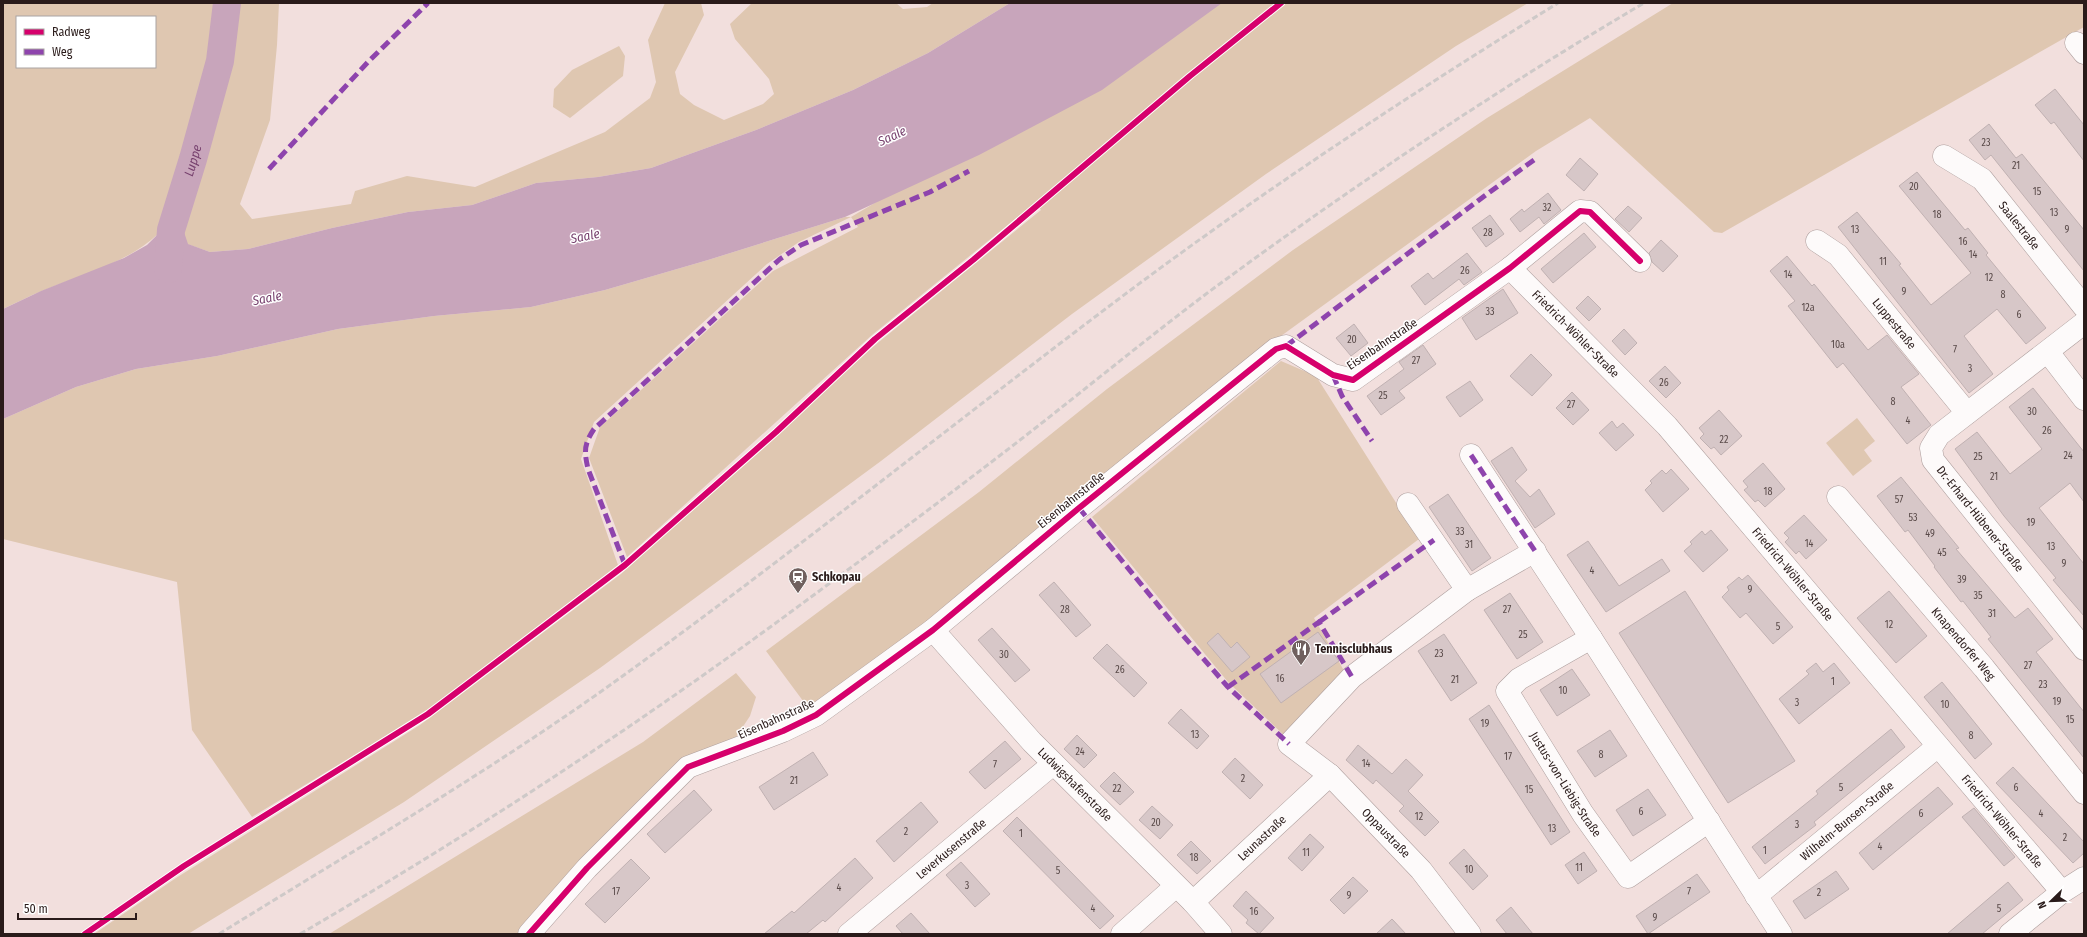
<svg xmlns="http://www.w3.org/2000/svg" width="2087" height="937" font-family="'Fira Sans Condensed',sans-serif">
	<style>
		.green { fill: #dfc7b1; fill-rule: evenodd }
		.water { fill: #c8a5bb }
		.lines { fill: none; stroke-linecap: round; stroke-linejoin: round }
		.river { stroke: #c8a5bb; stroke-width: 28 }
		.building { fill: #d7c7c8; stroke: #c0b1b2 }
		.minor-casing { stroke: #ae9f9e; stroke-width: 23 }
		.minor { stroke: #fdfafa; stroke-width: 22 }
		.rail { stroke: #cec9c8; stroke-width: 3; stroke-dasharray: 6 3; stroke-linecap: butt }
		.quiet { stroke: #8e44ad; stroke-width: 5; stroke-dasharray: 10 5; stroke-linecap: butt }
		.cycleway-casing { stroke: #fff; stroke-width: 8 }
		.cycleway { stroke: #d6006c; stroke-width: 6 }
		.labels { text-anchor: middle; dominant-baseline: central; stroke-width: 3; stroke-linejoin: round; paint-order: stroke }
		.number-label { font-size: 10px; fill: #594a49 }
		.street-label { font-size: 12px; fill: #2a1b1a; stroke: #fff }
		.poi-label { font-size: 12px; font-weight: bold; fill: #2a1b1a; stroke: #fff; text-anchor: start }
		.water-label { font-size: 13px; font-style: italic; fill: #77416e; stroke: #fff }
	</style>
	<rect width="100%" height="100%" fill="#f2dfdd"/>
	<!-- green -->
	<g class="green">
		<path d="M3,3H279L277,45L270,120L240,204L252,219L351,204L355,191L407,176L475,187L605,132L650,98L656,82L648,40L665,3H701L704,15L675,72L680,94L694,105L724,120L763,104L774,94L769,79L735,39L730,24L752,3H896L903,9L927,7L933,3H1010L928,53L853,90L756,130L651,168L598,177L536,183L472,205L408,212L332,228L248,249L210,252L158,234C126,264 82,274 42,291C29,296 16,303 3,309ZM17,17H155V67H17Z"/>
		<polygon points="1214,3 1528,3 1456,46 1266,174 1072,314 881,461 600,668 404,802 188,934 94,934 176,878 420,725 621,574 874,346 1041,210 1035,203 872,335 627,557 589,458 600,427 773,271 858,227 851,217 799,242 767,264 594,422 581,459 618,565 427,711 252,817 192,730 177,582 3,539 3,419 76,387 136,369 217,356 338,329 434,316 531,307 605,290 708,260 845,217 851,217"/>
		<polygon points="1673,3 2084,3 2084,27 1722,233 1714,232 1590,118 1536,151 1270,344 1059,510 950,605 809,709 766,651 979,492 1107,389 1293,250 1487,118"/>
		<polygon points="619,46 625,56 623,76 570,118 553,107 554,89 572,70"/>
		<polygon points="1281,361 1316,376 1419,539 1314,618 1347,676 1288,739 1228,682 1092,517"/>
		<polygon points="1857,418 1875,441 1864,450 1872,461 1853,476 1826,443"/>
		<polygon points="736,673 756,697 750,716 732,743 678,765 519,934 329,934 643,742"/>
	</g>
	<!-- water -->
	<polygon class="water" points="1010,3 1222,3 1102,90 979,155 845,217 708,260 605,290 531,307 434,316 338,329 217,356 136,369 76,387 3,419 3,309 41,291 124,258 147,245 158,234 183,229 188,244 210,252 248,249 332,228 408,212 472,205 536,183 598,177 651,168 756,130 853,90 928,53"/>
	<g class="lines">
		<!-- river -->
		<path class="river" id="s1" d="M168,269L171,230L193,159L220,61L227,3"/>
	</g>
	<!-- building -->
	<g class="building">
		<polygon points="2055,89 2084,125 2084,161 2054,122 2051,124 2035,105"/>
		<polygon points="1989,124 2016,158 2022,154 2084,230 2084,271 1991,155 1985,160 1969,140"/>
		<polygon points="1580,158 1598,174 1584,191 1566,175"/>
		<polygon points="1917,172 1965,230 1968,228 1988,253 1986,255 2046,328 2026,344 1997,309 1964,336 1993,374 1969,393 1838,227 1857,212 1901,264 1899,265 1931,305 1971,273 1899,186"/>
		<polygon points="1548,193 1561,210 1544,224 1539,217 1520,232 1510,219 1522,209 1524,212"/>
		<polygon points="1628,206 1642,218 1629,232 1615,219"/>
		<polygon points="1490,215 1504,234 1486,247 1472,228"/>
		<polygon points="1584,233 1596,247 1553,283 1541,269"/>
		<polygon points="1661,240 1678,256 1663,272 1652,262 1649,253"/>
		<polygon points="1467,253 1482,272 1464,285 1459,279 1425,305 1411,286 1428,273 1433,279"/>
		<polygon points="1787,256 1812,286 1814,284 1868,350 1887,335 1919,374 1901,387 1931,425 1907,444 1843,363 1837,368 1788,306 1795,301 1770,271"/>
		<polygon points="1503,289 1518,313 1476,340 1462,318"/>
		<polygon points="1588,296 1601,309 1589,321 1576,308"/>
		<polygon points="1354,324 1368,343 1351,356 1336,338"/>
		<polygon points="1624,329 1637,343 1625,355 1612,341"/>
		<polygon points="1423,345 1436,364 1399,391 1405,398 1381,415 1367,396 1404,369 1399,362"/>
		<polygon points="1531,354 1552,375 1532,396 1510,376"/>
		<polygon points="1665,366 1681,383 1666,398 1649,381"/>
		<polygon points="1470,381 1483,400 1460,417 1446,397"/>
		<polygon points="2033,388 2084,452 2084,502 2070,483 2039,508 2084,564 2084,616 2053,580 2056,578 2004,516 1955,449 1977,432 2010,474 2042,449 2009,407"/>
		<polygon points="1572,392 1589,410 1573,425 1556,408"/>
		<polygon points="1719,410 1742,436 1721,455 1714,447 1711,449 1700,438 1704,434 1699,428"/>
		<polygon points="1612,421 1617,428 1623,423 1634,435 1616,451 1599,433"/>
		<polygon points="1512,447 1527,470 1515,481 1530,497 1539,489 1555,514 1535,528 1491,461"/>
		<polygon points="1763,463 1785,489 1765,507 1758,500 1755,502 1744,490 1748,487 1743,481"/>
		<polygon points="1671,469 1689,489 1663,512 1645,490 1652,483 1650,481 1662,470 1666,474"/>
		<polygon points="1901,477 1959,548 1956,549 2015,618 2028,608 2053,639 2036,652 2084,712 2084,758 1988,639 1991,637 1963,601 1961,602 1947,584 1934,567 1935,566 1908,530 1905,532 1877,496"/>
		<polygon points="1448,494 1491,558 1472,571 1429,507"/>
		<polygon points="1804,515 1827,540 1806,559 1799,551 1796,554 1785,542 1789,538 1784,533"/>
		<polygon points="1711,530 1728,550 1703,572 1684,551 1692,544 1690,542 1702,531 1705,535"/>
		<polygon points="1588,541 1619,586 1662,559 1670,571 1606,612 1567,555"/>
		<polygon points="1748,575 1793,627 1773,644 1746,613 1740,618 1722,597 1729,590 1727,587 1739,577 1742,580"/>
		<polygon points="1054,582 1091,625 1076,637 1039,595"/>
		<polygon points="1685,591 1795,761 1728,803 1619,633"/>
		<polygon points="1889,591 1927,636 1896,663 1857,618"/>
		<polygon points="1510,593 1543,642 1517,659 1484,610"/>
		<polygon points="992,628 1030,670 1015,682 978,640"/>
		<polygon points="1318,632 1339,661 1281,703 1260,674"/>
		<polygon points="1218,633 1231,648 1237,642 1250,657 1232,672 1207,643"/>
		<polygon points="1444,634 1477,683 1451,701 1418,651"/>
		<polygon points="1107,644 1147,683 1134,697 1093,658"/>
		<polygon points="1816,663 1823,672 1834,663 1850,683 1799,724 1779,699 1809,674 1806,671"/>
		<polygon points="1572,669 1590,695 1557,716 1540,690"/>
		<polygon points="1942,682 1992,744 1975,759 1924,697"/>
		<polygon points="1489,705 1570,832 1551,845 1469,719"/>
		<polygon points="1181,709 1209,736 1197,749 1168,723"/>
		<polygon points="1891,729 1905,747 1814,822 1816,825 1765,864 1752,847 1818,794 1816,791"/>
		<polygon points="1610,730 1627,756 1595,777 1577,751"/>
		<polygon points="1077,735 1097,755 1084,768 1064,749"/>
		<polygon points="1005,741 1021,759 985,789 969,772"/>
		<polygon points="1358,745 1392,774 1406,759 1423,775 1408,791 1439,822 1425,836 1399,811 1404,806 1376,780 1373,784 1346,760"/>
		<polygon points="813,752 828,775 774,810 759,787"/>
		<polygon points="1235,758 1263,785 1250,799 1222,772"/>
		<polygon points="2013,767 2084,842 2084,853 2073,863 1996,783"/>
		<polygon points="1114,772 1134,792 1120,805 1100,786"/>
		<polygon points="1938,787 1953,804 1873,870 1859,853"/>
		<polygon points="1648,789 1666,815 1633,836 1616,810"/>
		<polygon points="694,790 712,810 665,853 647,834"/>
		<polygon points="921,802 938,822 894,862 876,841"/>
		<polygon points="1152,806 1173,825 1160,839 1139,820"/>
		<polygon points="1974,808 2015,857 2004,866 1962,817"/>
		<polygon points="1017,817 1114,916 1100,929 1003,831"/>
		<polygon points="1310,834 1324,847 1302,871 1288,858"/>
		<polygon points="1191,841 1211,861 1197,874 1177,855"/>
		<polygon points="1464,849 1488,876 1473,890 1449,863"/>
		<polygon points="1584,852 1597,871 1578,884 1565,865"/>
		<polygon points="855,858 873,878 825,922 823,920 806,934 764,934 792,911 794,913"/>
		<polygon points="631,859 650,878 605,923 585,904"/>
		<polygon points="961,862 990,894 975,907 946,875"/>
		<polygon points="1836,871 1849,889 1805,919 1793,901"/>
		<polygon points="1697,874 1710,892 1648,934 1636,916"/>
		<polygon points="1353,877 1368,891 1344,914 1330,900"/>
		<polygon points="2008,882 2023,900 1982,934 1947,934"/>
		<polygon points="1246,891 1274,918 1259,934 1246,923 1248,920 1233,906"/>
		<polygon points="1511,907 1533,934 1507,934 1496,920"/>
		<polygon points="911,913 930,934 903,934 896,926"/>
		<polygon points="1392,919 1406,934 1376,934"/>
	</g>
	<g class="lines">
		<!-- minor casing -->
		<g class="minor-casing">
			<g id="minor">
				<polyline points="2076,43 2084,53"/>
				<path id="s2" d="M1944,156L1982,179L2084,307"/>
				<path id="s3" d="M1817,241L1838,255L1967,413"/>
				<path id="s4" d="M1510,268L1667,426L2062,892"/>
				<path id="s5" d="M2084,323L1939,435L1931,448L1933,460L2084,649"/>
				<polyline points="2048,352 2084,399"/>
				<polyline points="1471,455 1591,638 1781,934"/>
				<path id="s6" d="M1838,497L1984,668L2084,793"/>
				<polyline points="1408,504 1467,590"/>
				<path id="s7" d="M933,630L1032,742L1193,902L1221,934"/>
				<path id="s8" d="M1591,638L1519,679L1507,691L1583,814L1628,877L1709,821"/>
				<path id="s9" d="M1756,896L1938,746"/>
				<path id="s10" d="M1193,902L1330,775"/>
				<polyline points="529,934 587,868 688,767 783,731 816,715 933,630 1079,508 1276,349 1286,346 1333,375 1353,380 1510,268 1580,211 1590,212 1640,261"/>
				<path id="s11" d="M849,934L1053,764"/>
				<polyline points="1122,934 1176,886"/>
				<polyline points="1470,934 1421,870 1330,775 1289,744 1352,677 1467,590 1535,551"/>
				<polyline points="2010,934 2062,892 2084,878"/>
			</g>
		</g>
		<!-- minor -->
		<use href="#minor" class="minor"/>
		<!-- rail -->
		<g class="rail">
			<path d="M219,934C351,852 487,773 613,683C791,555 961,417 1136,286C1272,185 1414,92 1558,3"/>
			<path d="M300,934C468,836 632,729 788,614C872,552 956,490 1038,426C1094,382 1149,337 1206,294C1347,190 1493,92 1644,3"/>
		</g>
		<!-- quiet -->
		<g class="quiet">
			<polyline points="269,169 368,62 428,3"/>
			<path d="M1286,346C1369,284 1450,220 1534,160"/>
			<polyline points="1333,375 1342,396 1372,441"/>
			<polyline points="1471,455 1535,551"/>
			<polyline points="1079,508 1180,632 1228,687 1289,744"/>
			<path d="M625,565L588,469C584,451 584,444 594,429L780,259L801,245L930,192L969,171"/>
			<polyline points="1319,622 1434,540"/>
			<polyline points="1228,687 1319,622 1352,677"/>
		</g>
		<!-- cycleway casing -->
		<g class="cycleway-casing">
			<g id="cycleway">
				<polyline points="85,934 184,866 428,714 625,565 776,432 875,339 973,260 1190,76 1281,3"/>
				<polyline points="529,934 587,868 688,767 783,731 816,715 933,630 1079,508 1276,349 1286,346 1333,375 1353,380 1510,268 1580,211 1590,212 1640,261"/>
			</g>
		</g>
		<!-- cycleway -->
		<use href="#cycleway" class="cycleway"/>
	</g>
	<!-- icons -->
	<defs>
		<g id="station-pin" transform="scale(1)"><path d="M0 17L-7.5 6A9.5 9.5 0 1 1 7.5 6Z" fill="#70605e" stroke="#fff"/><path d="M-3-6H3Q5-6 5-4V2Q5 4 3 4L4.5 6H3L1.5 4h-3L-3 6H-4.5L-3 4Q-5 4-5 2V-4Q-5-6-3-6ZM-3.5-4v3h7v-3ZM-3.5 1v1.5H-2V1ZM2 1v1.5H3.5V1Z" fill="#fff"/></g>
		<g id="restaurant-pin" transform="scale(1)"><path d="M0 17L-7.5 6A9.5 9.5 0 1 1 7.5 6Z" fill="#70605e" stroke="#fff"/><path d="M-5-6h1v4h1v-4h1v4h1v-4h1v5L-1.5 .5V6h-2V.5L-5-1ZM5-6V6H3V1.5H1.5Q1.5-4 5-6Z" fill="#fff"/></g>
	</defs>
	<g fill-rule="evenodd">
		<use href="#station-pin" x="798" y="577"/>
		<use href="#restaurant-pin" x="1301" y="649"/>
	</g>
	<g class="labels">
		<!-- number labels -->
		<g class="number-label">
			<text x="1986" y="143">23</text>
			<text x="2016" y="166">21</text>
			<text x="1914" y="187">20</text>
			<text x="2037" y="192">15</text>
			<text x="1547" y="208">32</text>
			<text x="2054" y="213">13</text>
			<text x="1937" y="215">18</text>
			<text x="1855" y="230">13</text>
			<text x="2067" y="230">9</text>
			<text x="1488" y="233">28</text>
			<text x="1963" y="242">16</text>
			<text x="1973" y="255">14</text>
			<text x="1883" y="262">11</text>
			<text x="1465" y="271">26</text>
			<text x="1788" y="275">14</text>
			<text x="1989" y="278">12</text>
			<text x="1904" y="292">9</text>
			<text x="2003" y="295">8</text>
			<text x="1808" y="308">12a</text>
			<text x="1490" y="312">33</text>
			<text x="2019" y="315">6</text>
			<text x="1352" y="340">20</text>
			<text x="1838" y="345">10a</text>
			<text x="1955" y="350">7</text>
			<text x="1416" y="361">27</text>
			<text x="1970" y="369">3</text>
			<text x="1664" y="383">26</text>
			<text x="1383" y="396">25</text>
			<text x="1893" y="402">8</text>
			<text x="1571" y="405">27</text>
			<text x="2032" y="412">30</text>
			<text x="1908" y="421">4</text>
			<text x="2047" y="431">26</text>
			<text x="1724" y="440">22</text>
			<text x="2068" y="456">24</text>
			<text x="1978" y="457">25</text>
			<text x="1994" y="477">21</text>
			<text x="1768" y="492">18</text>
			<text x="1899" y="500">57</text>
			<text x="1913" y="518">53</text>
			<text x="2031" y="523">19</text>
			<text x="1460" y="532">33</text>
			<text x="1930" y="534">49</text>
			<text x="1809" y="544">14</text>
			<text x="1469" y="545">31</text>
			<text x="2051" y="547">13</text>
			<text x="1942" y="553">45</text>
			<text x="2064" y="564">9</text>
			<text x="1592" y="571">4</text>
			<text x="1962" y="580">39</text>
			<text x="1750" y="590">9</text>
			<text x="1978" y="596">35</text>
			<text x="1065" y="610">28</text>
			<text x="1507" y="610">27</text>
			<text x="1992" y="614">31</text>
			<text x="1889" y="625">12</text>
			<text x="1778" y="627">5</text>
			<text x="1523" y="635">25</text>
			<text x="1439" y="654">23</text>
			<text x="1004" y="655">30</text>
			<text x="2028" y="666">27</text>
			<text x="1120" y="670">26</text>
			<text x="1280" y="679">16</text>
			<text x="1455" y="680">21</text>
			<text x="1833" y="682">1</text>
			<text x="2043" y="685">23</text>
			<text x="1563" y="691">10</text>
			<text x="2057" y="702">19</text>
			<text x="1797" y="703">3</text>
			<text x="1945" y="705">10</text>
			<text x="2070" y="720">15</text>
			<text x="1485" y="724">19</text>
			<text x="1195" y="735">13</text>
			<text x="1971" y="736">8</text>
			<text x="1080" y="752">24</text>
			<text x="1601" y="755">8</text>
			<text x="1508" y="757">17</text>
			<text x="1366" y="764">14</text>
			<text x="995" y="765">7</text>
			<text x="1243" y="779">2</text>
			<text x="794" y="781">21</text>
			<text x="1841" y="788">5</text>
			<text x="2016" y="788">6</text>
			<text x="1117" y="789">22</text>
			<text x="1529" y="790">15</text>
			<text x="1641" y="812">6</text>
			<text x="1921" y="814">6</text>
			<text x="2041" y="814">4</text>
			<text x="1419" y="817">12</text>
			<text x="1156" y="823">20</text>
			<text x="1797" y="825">3</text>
			<text x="1552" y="829">13</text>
			<text x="906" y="832">2</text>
			<text x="1021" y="834">1</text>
			<text x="2065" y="838">2</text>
			<text x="1880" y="847">4</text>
			<text x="1765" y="851">1</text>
			<text x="1306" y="853">11</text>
			<text x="1194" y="858">18</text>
			<text x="1579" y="868">11</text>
			<text x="1469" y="870">10</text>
			<text x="1058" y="871">5</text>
			<text x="967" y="886">3</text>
			<text x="839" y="888">4</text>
			<text x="616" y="892">17</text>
			<text x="1689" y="892">7</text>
			<text x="1819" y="893">2</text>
			<text x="1349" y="896">9</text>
			<text x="1093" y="909">4</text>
			<text x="1999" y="909">5</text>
			<text x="1254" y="912">16</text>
			<text x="1655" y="918">9</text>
		</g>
		<!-- street labels -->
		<g class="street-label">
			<text stroke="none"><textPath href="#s2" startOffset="104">Saalestraße</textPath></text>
			<text stroke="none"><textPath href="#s3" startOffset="114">Luppestraße</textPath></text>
			<text stroke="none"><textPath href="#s4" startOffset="93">Friedrich-Wöhler-Straße</textPath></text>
			<text transform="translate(1382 344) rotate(-34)">Eisenbahnstraße</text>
			<text transform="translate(1071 500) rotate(-39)">Eisenbahnstraße</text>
			<text stroke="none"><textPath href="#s5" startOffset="286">Dr.-Erhard-Hübener-Straße</textPath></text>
			<text stroke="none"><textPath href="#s4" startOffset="417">Friedrich-Wöhler-Straße</textPath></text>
			<text stroke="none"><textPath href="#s6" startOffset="193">Knapendorfer Weg</textPath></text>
			<text transform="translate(776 719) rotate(-24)">Eisenbahnstraße</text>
			<text stroke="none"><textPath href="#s8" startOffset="210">Justus-von-Liebig-Straße</textPath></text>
			<text stroke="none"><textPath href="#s7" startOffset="210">Ludwigshafenstraße</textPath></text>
			<text stroke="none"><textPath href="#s9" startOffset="118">Wilhelm-Bunsen-Straße</textPath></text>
			<text stroke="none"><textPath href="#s4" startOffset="741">Friedrich-Wöhler-Straße</textPath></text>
			<text transform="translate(1386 833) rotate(46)">Oppaustraße</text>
			<text stroke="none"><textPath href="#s10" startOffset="94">Leunastraße</textPath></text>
			<text stroke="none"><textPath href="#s11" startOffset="133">Leverkusenstraße</textPath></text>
		</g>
		<!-- poi labels -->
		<g class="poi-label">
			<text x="812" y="577">Schkopau</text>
			<text x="1315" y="649">Tennisclubhaus</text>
		</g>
		<!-- water labels -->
		<g class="water-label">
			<text transform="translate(892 136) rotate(-25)">Saale</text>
			<text stroke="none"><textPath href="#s1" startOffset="112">Luppe</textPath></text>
			<text transform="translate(585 236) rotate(-11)">Saale</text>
			<text transform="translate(267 298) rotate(-11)">Saale</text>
		</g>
	</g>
	<!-- border -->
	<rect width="2087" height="937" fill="none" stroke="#2a1b1a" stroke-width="8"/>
	<!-- legend -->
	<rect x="16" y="16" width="140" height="52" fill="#ffffff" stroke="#aaa4a3"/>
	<rect x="24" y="29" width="20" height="6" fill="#d6006c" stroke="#aaa4a3"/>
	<text x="52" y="36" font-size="12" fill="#2a1b1a">Radweg</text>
	<rect x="24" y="49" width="20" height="6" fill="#8e44ad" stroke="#aaa4a3"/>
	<text x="52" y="56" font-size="12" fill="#2a1b1a">Weg</text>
	<!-- north arrow -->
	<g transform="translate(2051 901) rotate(247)" stroke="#ffffff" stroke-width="3" paint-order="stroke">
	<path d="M0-3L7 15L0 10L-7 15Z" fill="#2a1b1a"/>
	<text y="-6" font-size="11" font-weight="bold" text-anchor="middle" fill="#2a1b1a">N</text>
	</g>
	<!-- scale -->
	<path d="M18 913v6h118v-6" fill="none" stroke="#2a1b1a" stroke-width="2"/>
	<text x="24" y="913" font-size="12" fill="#2a1b1a" stroke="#ffffff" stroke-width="3" paint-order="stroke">50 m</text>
</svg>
